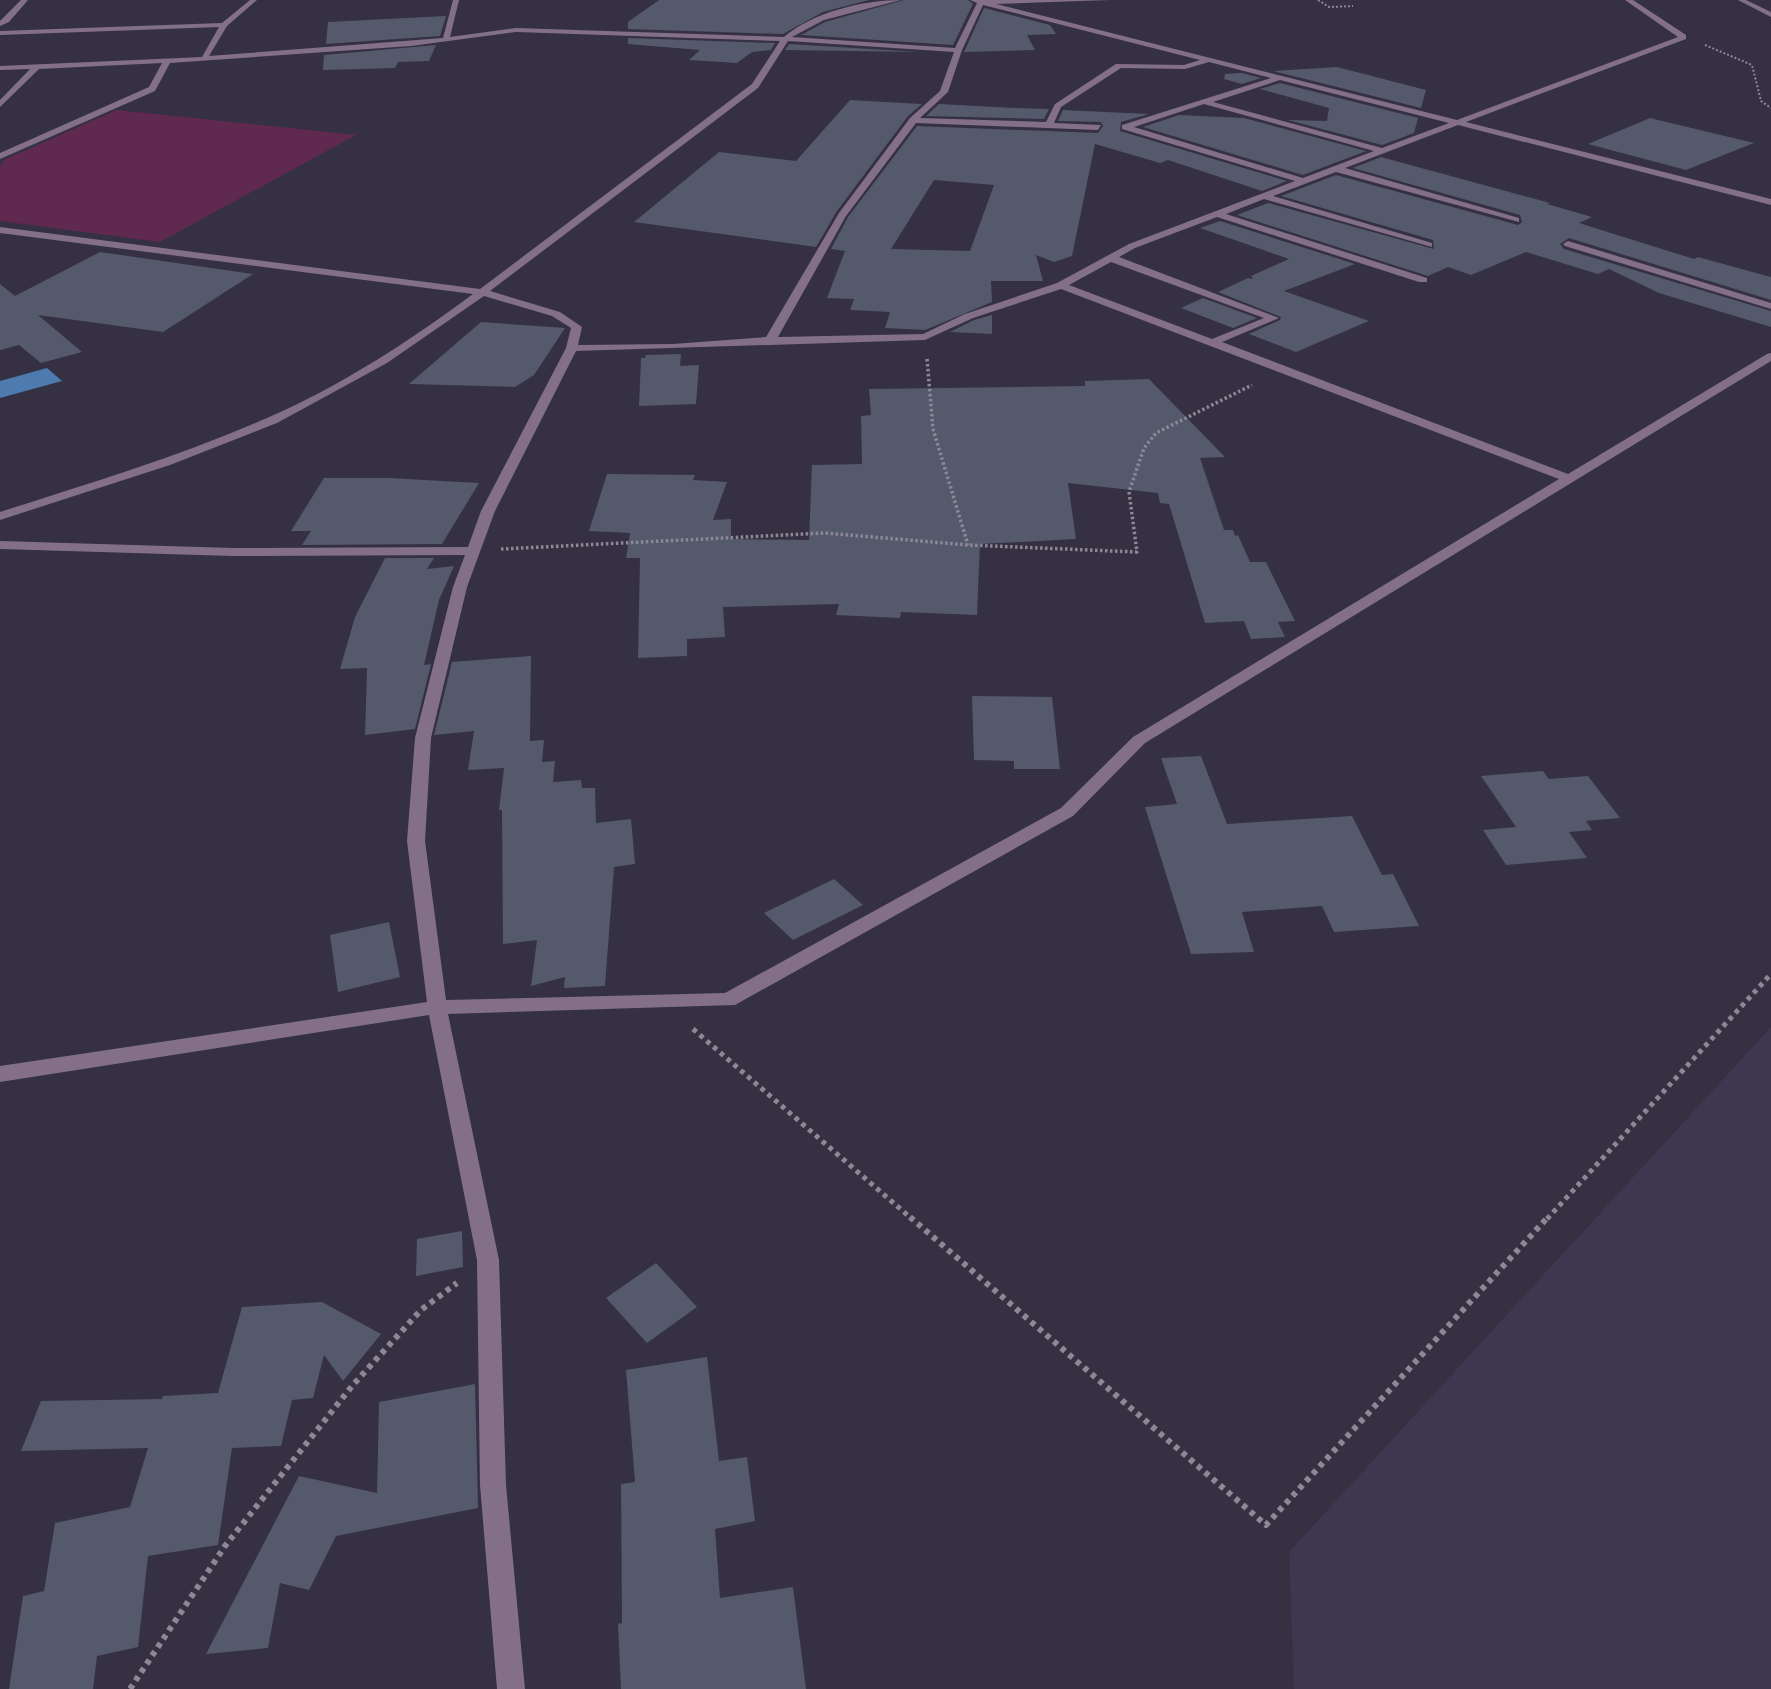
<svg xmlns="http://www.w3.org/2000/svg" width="1771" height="1689" font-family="'DM Sans',sans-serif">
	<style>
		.built { fill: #3e374f }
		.green { fill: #602a50 }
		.water { fill: #4d7aaf }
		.building { fill: #54596c; fill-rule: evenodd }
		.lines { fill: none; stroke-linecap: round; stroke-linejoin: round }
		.path-far3 { stroke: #8c8897; stroke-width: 2; stroke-dasharray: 2 2; stroke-linecap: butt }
		.path-far2 { stroke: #8c8897; stroke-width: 3.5; stroke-dasharray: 2.5 2.5; stroke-linecap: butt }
		.path-far1 { stroke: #8c8897; stroke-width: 5; stroke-dasharray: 4.5 4.5; stroke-linecap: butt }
		.path { stroke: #8c8897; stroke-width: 6; stroke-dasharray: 5 5; stroke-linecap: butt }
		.minor { fill: #837088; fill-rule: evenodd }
	</style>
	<rect width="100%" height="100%" fill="#353042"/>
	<!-- built -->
	<polygon class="built" points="1771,1027 1771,1689 1294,1689 1289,1552"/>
	<!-- green -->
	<polygon class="green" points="117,110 356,135 160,242 0,221 0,167 4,160"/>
	<!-- water -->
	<polygon class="water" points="47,368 62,381 0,398 0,381"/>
	<!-- building -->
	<g class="building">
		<polygon points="659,0 869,0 823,12 783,34 628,29 628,22"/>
		<polygon points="904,0 968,0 973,4 953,45 801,35 825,22"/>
		<polygon points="984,8 1050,25 1056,34 1027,35 1035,50 964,52"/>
		<polygon points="446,16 440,36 326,44 328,22"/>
		<polygon points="628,38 775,43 771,50 752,52 737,63 689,60 700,50 628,44"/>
		<polygon points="789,44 919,52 785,50"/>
		<polygon points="436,45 429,61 398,62 395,68 323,70 324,55"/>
		<polygon points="1337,67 1426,90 1421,108 1273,71"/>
		<polygon points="1242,73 1261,78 1242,84 1224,79 1225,74"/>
		<polygon points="1280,83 1418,118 1414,133 1382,145 1288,120 1327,121 1329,108 1260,89"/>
		<polygon points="850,100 922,104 908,116 837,211 816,247 634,222 719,152 796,161"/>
		<polygon points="939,104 1015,108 1049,109 1044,119 926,116"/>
		<path d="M1063,110L1149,114L1121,122L1120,131L1287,181L1262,191L1168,160L1160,163L1095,144L1072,256L1054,262L1036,255L1043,281H991L992,302L925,330L885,328L890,312L850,310L854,299L827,298L845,251L831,249L848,217L917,126L1098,133L1103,126L1101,122L1058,121ZM934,180L994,185L970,251L891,249Z"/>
		<polygon points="1179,115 1244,118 1366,151 1303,175 1143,127"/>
		<polygon points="1650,118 1754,143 1686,170 1588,144"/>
		<polygon points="1381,157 1550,203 1547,204 1592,217 1579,223 1694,259 1698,257 1771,277 1771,300 1569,238 1560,244 1564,249 1771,311 1771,327 1659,293 1609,269 1598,274 1526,252 1471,275 1448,267 1428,276 1237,215 1268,203 1434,249 1433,240 1281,196 1336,175 1518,225 1522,222 1520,215 1353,168"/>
		<polygon points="1220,221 1355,264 1284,291 1369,321 1296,352 1249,334 1280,320 1281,317 1218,292 1248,278 1253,279 1251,276 1289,259 1200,228"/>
		<polygon points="100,252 253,274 163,332 38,315 82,352 41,363 19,345 0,350 0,284 15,296"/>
		<polygon points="1203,298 1257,318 1233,328 1181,308"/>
		<polygon points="992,315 992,334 950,332 974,320"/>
		<polygon points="481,322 565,328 534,375 515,387 409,384"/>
		<polygon points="681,354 680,366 699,365 696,404 639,406 641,358 645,358 646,355"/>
		<polygon points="1149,379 1225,457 1200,458 1224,530 1233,530 1235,536 1238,535 1250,562 1266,562 1295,621 1278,622 1285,637 1251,639 1244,621 1205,623 1169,504 1160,503 1158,493 1068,483 1076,539 980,544 977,615 901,612 900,618 836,615 839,604 723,607 725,637 687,639 687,656 638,658 640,558 626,558 630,533 589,531 607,474 695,475 693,480 727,482 713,520 731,519 731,539 809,540 812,465 862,464 861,416 871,415 869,389 1085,386 1085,381"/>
		<polygon points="324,478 389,478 479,483 442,544 302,545 311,531 291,531"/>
		<polygon points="385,558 434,558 427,569 454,566 439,600 424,665 431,664 415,729 365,735 367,668 340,669 355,617"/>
		<polygon points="531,656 530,741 544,740 542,762 555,761 553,782 581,780 582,788 595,788 596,823 631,819 635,864 614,867 605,986 564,988 565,977 531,986 537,940 503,944 502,810 499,810 504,768 468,770 474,731 434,735 452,662"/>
		<polygon points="972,696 1052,697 1060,769 1014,769 1014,761 974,760"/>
		<polygon points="1201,756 1227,824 1352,816 1382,875 1393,874 1419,926 1334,932 1322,906 1242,912 1254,952 1191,954 1145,807 1177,804 1161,758"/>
		<polygon points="1543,771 1549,779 1588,776 1620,818 1586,821 1592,830 1569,832 1587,858 1506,865 1483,830 1516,827 1481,776"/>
		<polygon points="834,879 863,905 793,940 764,913"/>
		<polygon points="389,922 400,977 338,992 330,935"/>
		<polygon points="462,1231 463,1267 416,1276 417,1239"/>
		<polygon points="656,1263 697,1307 647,1343 606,1298"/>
		<polygon points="322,1302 381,1334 343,1381 324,1355 313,1398 292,1400 281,1446 232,1448 218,1545 148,1556 138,1647 97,1656 93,1689 9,1689 23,1596 44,1591 55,1523 130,1507 148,1448 21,1451 41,1401 162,1399 163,1396 218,1393 242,1307"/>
		<polygon points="707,1357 719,1461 747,1457 755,1521 715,1529 720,1598 793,1587 806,1689 621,1689 618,1624 622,1623 621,1484 635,1482 626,1370"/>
		<polygon points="475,1384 478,1508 336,1536 309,1590 280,1583 268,1648 206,1654 299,1476 377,1493 379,1402"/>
	</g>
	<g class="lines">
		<!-- path-far3 -->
		<g class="path-far3">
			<polyline points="1318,0 1329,7 1353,6"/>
			<polyline points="1705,45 1752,65 1761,101 1771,108"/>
		</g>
		<!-- path-far2 -->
		<g class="path-far2">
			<polyline points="927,359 933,429 968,545"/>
			<polyline points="501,549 825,533 968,545 1137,552 1129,492 1144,448 1156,433 1252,385"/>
		</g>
		<!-- path-far1 -->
		<g class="path-far1">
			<polyline points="693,1029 912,1219"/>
			<polyline points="1547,1219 1771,974"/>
		</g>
		<!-- path -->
		<g class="path">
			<polyline points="910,1217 1266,1525 1548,1217"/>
			<polyline points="130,1689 225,1546 352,1386 421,1310 457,1283"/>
		</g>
		<!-- minor -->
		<g class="minor">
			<polygon points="21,0 28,0 9,22 0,26 0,21"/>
			<path d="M250,0H257L227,26L209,56L443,38L453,0H459L450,37L516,28L784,37C813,12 864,0 901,0L824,20L792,37L955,48L977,3L970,0H1110L996,4L1457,120L1678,37L1625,0H1633L1686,35V39L1466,122L1771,199V205L1458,125L1345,168L1519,218V222L1336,172L1273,196L1432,243V247L1264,199L1226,214L1427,278V282H1419L1217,217L1135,248L1119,257L1279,318L1222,342L1568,474L1767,354L1771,353V361L1145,743L1073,816L735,1005L448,1014L499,1260L506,1485L525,1689H497L480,1485L477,1260L429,1015L0,1082V1066L427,1002L407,841L415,738L453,587L465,555L233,556L0,549V541L233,548L468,547L481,511L566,348L571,328L552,316L484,296L387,363L277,423L170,465L0,520V512C90,483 181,456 267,418C339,387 410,341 473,294L0,233V227L480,289L752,84L780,41L516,32L411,46L170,63L155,91L0,159V153L149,87L162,63L39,69L0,107V100L30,69L0,70V66L202,57L219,27L0,35V31L222,23ZM983,5L1200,60L1184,65L1116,64L1055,104L1046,122L920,118L948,92L962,50ZM788,41L954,52L940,91L910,118L839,213L766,337L673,344L578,345L582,327L560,312L490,291L758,88ZM1209,62L1271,78L1122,125V129L1295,181L1129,244L1057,283L965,314L923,334L778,337L846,216L916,123L1098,130L1101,125L1054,123L1061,107L1121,68L1185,69ZM1280,80L1449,123L1382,148L1213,102ZM1204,104L1374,151L1303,178L1134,127ZM1111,262L1264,318L1212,339L1069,285ZM1061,289L1559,479L1133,737L1061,808L725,993L446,1000L425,841L431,738L467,587L495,511L576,351L925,340L973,318Z"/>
			<polygon points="1738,0 1746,0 1771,12 1771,17"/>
			<polygon points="1568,241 1771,303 1771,309 1565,246 1563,244"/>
		</g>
	</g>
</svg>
